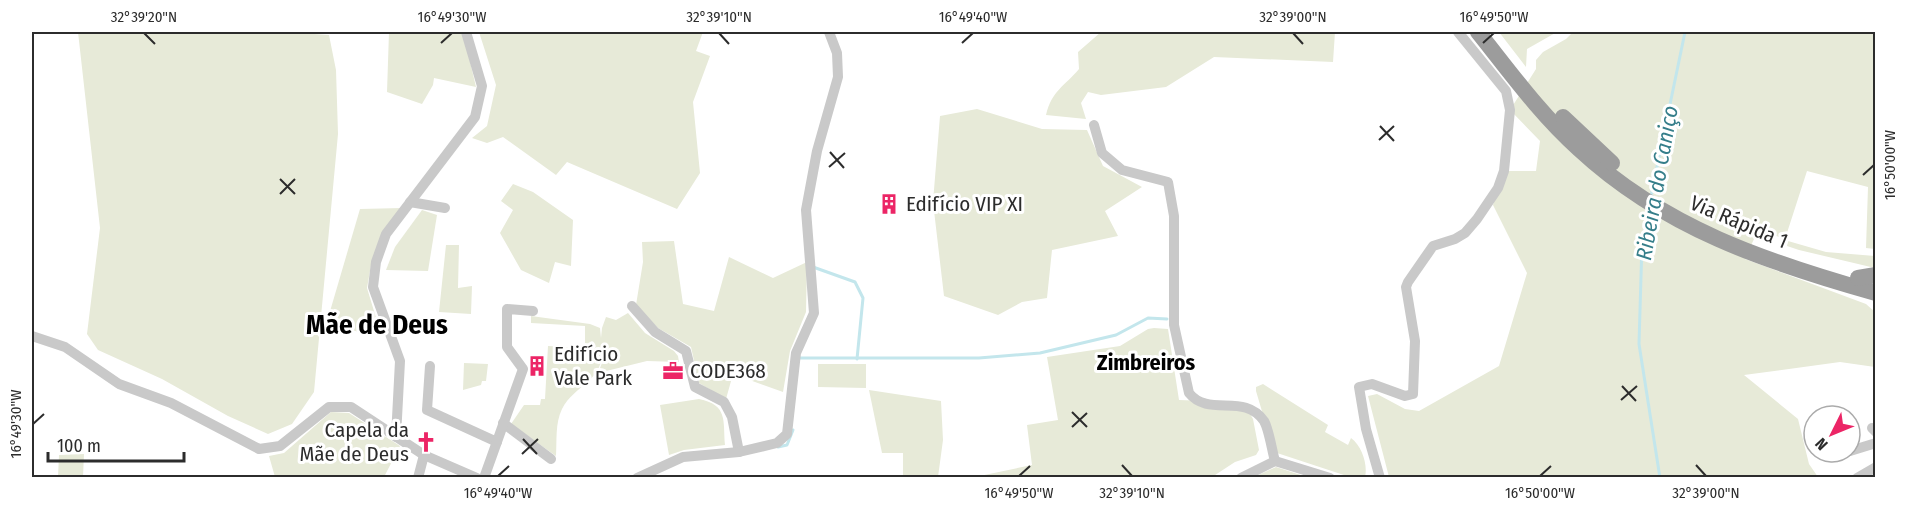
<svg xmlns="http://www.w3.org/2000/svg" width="1907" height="509" font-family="'Fira Sans Condensed',sans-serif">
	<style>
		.green { fill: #e7ead8 }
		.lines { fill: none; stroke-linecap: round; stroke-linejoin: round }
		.stream { stroke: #c3e6ec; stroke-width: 3 }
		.minor { stroke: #c9c9c9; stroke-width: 10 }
		.trunk { stroke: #9c9c9c; stroke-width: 16 }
		.ticks { fill: none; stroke: #2c2c2c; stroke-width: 2 }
		.labels { text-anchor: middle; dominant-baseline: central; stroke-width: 6; stroke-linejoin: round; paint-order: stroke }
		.poi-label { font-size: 21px; fill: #2c2c2c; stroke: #fff; text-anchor: start }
		.street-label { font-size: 21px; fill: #2c2c2c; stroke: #fff }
		.water-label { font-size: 22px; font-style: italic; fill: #357e8a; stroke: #fff }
		.neighbourhood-label { font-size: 22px; font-weight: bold; fill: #000; stroke: #fff }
		.district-label { font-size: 27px; font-weight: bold; fill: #000; stroke: #fff }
		.neatline { fill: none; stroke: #2c2c2c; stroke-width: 2 }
		.ticks-label { font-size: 15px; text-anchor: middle; fill: #2c2c2c }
	</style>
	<rect width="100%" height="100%" fill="#fff"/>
	<!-- green -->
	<g class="green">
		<polygon points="78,32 285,32 329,35 336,70 338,134 314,392 292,424 268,434 228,416 162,379 98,350 87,334 100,228"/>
		<polygon points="389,32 463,32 476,87 434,78 433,85 422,104 387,92"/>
		<polygon points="479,32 703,32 696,51 710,56 693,102 700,173 677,209 567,162 556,175 503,137 487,143 472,138 487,126 496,85"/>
		<path d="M1101,32H1335L1333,62L1214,57L1166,87L1101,95L1088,92L1081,103L1086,119L1046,115C1052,90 1064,87 1079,69L1078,52Z"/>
		<polygon points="1499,32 1557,32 1527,49 1526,67"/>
		<polygon points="1573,32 1875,32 1875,249 1866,248 1868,187 1807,171 1785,239 1758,230 1745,259 1866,304 1875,312 1875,367 1840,362 1744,375 1798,419 1809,464 1818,477 1389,477 1368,396 1377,394 1405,409 1419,411 1499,366 1527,273 1493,205 1504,171 1536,171 1540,141 1510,110 1536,69 1536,60 1543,52 1566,39"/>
		<polygon points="977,109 1042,129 1087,130 1103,166 1142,187 1105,211 1118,236 1052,250 1047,298 1022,302 998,315 944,296 933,202 940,116"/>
		<polygon points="513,184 533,192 573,220 571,266 555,262 549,283 521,270 500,233 513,210 501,201"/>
		<polygon points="402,208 371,265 367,288 377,321 360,332 326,325 360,209"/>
		<polygon points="422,210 437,215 428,271 386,270 395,247"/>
		<polygon points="674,241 683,304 714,311 729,257 773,278 807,262 806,312 790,351 783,392 733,374 726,399 699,383 691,347 658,328 636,305 643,262 642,242"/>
		<polygon points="1788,241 1826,252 1875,256 1875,268 1799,250 1787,246"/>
		<polygon points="446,245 459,245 458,288 472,286 471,314 439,312"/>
		<path d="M628,313L645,333L674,351L678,356L679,362L647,361L598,373L604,358L602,348C605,381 574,385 562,409C555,423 557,441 556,456L511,424L524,405H540L541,399H545L548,346L585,348V326L531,323V316L590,324L600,328L601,338L602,328L606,317L616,320Z"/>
		<polygon points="1154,328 1168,329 1179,400 1233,402 1249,412 1253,419 1259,450 1256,455 1235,462 1212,477 970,478 1032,465 1027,425 1058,420 1047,357 1120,346 1148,329"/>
		<polygon points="464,363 488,364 486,381 482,381 481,385 463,390"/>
		<polygon points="818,364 866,364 866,388 818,387"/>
		<path d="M1263,384L1328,425L1325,432L1348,445L1351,438C1362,446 1368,465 1365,477H1350L1274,452L1256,391V387Z"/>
		<polygon points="869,390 941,401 943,440 938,477 903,477 903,453 882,453"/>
		<path d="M699,399C728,405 723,420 725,445L684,450L669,455L660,405Z"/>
		<polygon points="331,412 349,413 400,446 384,477 275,477 269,456 284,453"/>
		<polygon points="84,454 83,477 58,477 59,455"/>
		<polygon points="1276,467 1307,477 1254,477"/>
	</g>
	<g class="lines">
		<!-- stream -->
		<g class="stream">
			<polyline points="1651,196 1685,32"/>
			<polyline points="1649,209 1642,243 1639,344 1660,478"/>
			<polyline points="813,267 855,282 863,298 857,359"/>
			<polyline points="799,358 979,358 1040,353 1116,335 1148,318 1167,319"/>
			<polyline points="778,447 787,445 793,430"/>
		</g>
		<!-- minor -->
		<g class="minor">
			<path d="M1094,125L1102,153L1122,170L1168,182L1174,216V325L1189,393C1209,418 1244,392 1264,421C1269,429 1272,451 1275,461"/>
			<polyline points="410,202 445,208"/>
			<polyline points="632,306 655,332 686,351 695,387 724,402 732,417 739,452"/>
			<polyline points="32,336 65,347 119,384 171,403 259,449 280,446 329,407 351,407 424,455 477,478"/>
			<polyline points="430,366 427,410 497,442"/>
			<polyline points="503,423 551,459"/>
			<polyline points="1872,428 1876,432"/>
			<polyline points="396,437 400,361 373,287 376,262 386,234 475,117 482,86 466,32"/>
			<polyline points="1850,451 1876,443"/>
			<polyline points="1831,457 1847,452"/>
			<polyline points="418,478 424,455"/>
			<polyline points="484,478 523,369 507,347 507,309 533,311"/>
			<polyline points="637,478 683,457 739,452 777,443 787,434 796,353 814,313 806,210 817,151 838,77 837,53 829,32"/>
			<polyline points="1241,478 1275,461 1330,478"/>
			<polyline points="1380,478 1366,429 1359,387 1372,384 1405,396 1413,394 1415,341 1406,287 1408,282 1433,246 1455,239 1465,233 1477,219 1498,188 1504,171 1510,110 1506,91 1458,32"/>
			<polyline points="1857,478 1876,467"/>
		</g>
		<!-- trunk -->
		<g class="trunk">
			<path d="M1478,32C1510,72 1540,114 1579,149C1664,228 1766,262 1876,293"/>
			<polyline points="1563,117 1612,163"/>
			<polyline points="1858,278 1876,275"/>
		</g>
	</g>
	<!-- ticks -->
	<path class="ticks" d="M144,33L155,44M719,33L729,44M1293,33L1303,44M441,43L452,33M962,43L973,33M1483,43L1494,33M1380,126L1394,141M1379,140L1394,126M830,152L844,168M829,167L845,153M1863,175L1874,165M280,179L295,194M280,194L295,179M1622,386L1636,401M1621,400L1637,386M1072,412L1087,427M33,424L44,414M1072,427L1087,413M523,439L537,454M522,454L538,439M1122,465L1132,476M1696,465L1706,476M498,476L509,466M1019,476L1030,466M1540,476L1551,466"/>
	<!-- icons -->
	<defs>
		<g id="building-bare" transform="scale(1.62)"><path d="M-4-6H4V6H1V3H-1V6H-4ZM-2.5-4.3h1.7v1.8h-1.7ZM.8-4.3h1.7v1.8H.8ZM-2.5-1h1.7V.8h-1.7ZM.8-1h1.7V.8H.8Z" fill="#ec2566" stroke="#fff" stroke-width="2.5" paint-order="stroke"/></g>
		<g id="office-bare" transform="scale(1.62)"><path d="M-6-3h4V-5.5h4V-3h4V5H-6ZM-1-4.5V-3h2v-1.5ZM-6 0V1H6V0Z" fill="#ec2566" stroke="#fff" stroke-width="2.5" paint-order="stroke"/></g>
		<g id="church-bare" transform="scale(1.62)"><path d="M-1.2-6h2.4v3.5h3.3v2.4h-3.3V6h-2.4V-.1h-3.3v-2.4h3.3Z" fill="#ec2566" stroke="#fff" stroke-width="2.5" paint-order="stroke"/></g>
	</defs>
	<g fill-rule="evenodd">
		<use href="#building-bare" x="889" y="204"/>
		<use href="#building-bare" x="537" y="366"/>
		<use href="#office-bare" x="673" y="371"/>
		<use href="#church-bare" x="426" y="442"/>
	</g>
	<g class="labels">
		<!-- poi labels -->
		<g class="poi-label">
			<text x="906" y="204">Edifício VIP XI</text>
			<text x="554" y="354">Edifício<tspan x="554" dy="24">Vale Park</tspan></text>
			<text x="690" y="371">CODE368</text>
			<text x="409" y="430" text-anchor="end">Capela da<tspan x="409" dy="24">Mãe de Deus</tspan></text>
		</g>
		<!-- street labels -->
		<g class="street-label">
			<text transform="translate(1739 222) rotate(23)">Via Rápida 1</text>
		</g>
		<!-- water labels -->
		<g class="water-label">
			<text transform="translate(1657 183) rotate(-80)">Ribeira do Caniço</text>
		</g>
		<!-- neighbourhood labels -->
		<g class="neighbourhood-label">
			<text x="1146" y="362">Zimbreiros</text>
		</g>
		<!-- district labels -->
		<g class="district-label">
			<text x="377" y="325">Mãe de Deus</text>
		</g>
	</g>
	<!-- border -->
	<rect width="1907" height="509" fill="none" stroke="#ffffff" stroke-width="66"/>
	<!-- north arrow -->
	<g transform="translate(1832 434) rotate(227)"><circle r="28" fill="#ffffff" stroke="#ababab" stroke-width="1.5"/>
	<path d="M0-4.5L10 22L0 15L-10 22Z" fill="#ec2566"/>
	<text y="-9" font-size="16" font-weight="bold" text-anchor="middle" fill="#2c2c2c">N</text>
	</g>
	<!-- scale -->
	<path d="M48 452v9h136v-9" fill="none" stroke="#2c2c2c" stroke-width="3"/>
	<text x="57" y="452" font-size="18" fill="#2c2c2c" stroke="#ffffff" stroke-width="4.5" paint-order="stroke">100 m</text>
	<rect x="33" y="33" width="1841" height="443" class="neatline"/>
	<g class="ticks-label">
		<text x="144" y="22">32°39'20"N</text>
		<text x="452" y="22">16°49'30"W</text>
		<text x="719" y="22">32°39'10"N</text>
		<text x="973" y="22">16°49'40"W</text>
		<text x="1293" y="22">32°39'00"N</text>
		<text x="1494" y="22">16°49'50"W</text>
		<text transform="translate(1890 165) rotate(-90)" y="5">16°50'00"W</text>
		<text transform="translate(16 424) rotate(-90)" y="5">16°49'30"W</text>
		<text x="498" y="498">16°49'40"W</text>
		<text x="1019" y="498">16°49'50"W</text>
		<text x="1132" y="498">32°39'10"N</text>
		<text x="1540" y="498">16°50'00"W</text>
		<text x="1706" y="498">32°39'00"N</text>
	</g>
</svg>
